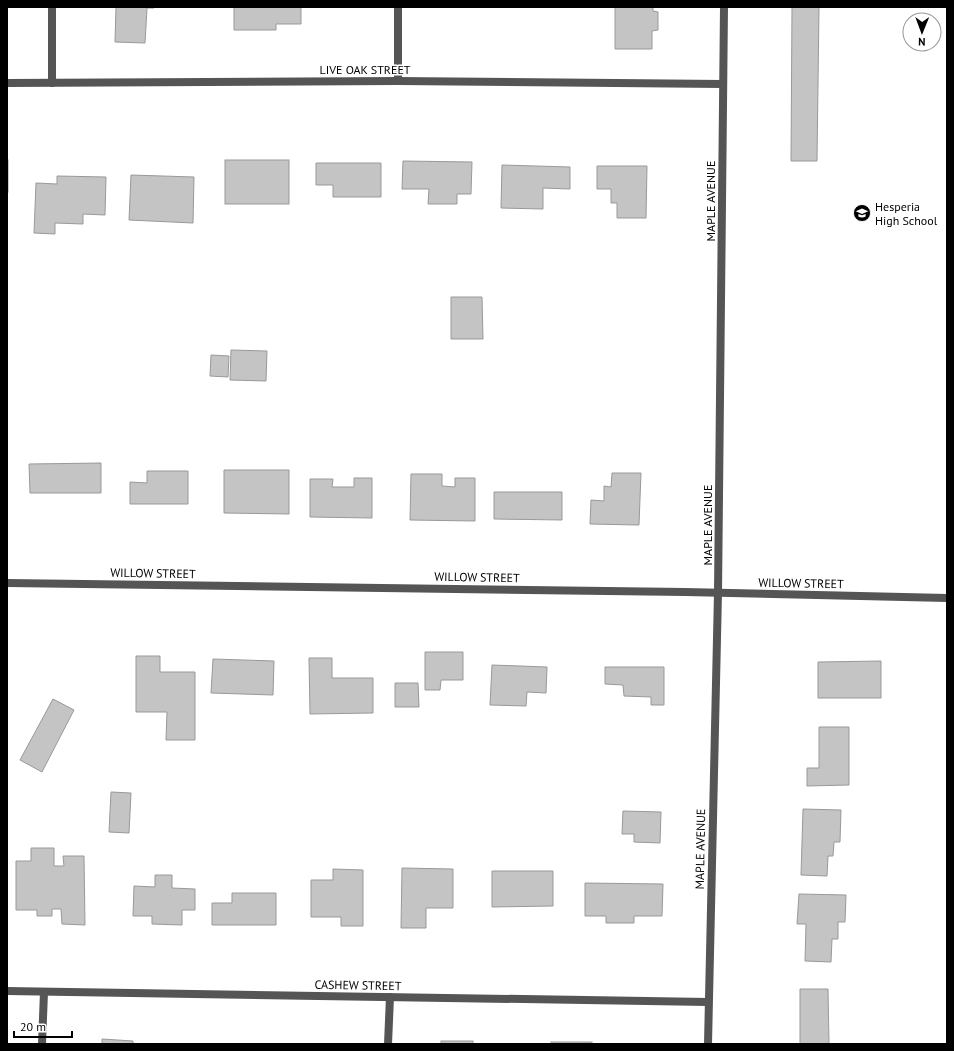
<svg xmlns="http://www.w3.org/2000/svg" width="954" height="1051" font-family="'PT Sans',sans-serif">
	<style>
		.building { fill: #c4c4c4; stroke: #999 }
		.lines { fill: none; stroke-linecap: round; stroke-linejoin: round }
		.minor { stroke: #555; stroke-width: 8 }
		.tertiary { stroke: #555; stroke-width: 8 }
		.labels { text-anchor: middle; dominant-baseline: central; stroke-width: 3; stroke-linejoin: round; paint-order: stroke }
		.street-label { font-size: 12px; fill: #000; stroke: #fff }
		.poi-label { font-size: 12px; fill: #000; stroke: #fff; text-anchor: start }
	</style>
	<rect width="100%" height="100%" fill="#fff"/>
	<!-- building -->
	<g class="building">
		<polygon points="116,7 154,7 154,8 147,8 145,43 115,42"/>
		<polygon points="234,7 301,7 301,24 276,24 276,30 234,30"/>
		<polygon points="615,7 653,7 653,11 658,12 658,30 652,31 652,49 615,49"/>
		<polygon points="792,7 819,7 817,161 791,161"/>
		<rect x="7" y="160" width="1" height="32"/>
		<rect x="225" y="160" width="64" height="44"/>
		<polygon points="403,161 472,162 471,194 457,194 457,204 428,204 429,189 402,189"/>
		<polygon points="316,163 381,163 381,197 333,197 333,185 316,185"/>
		<polygon points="502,165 570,167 570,189 543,188 543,209 501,208"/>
		<polygon points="597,166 647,166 646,218 617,218 617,203 611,203 611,189 597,189"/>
		<polygon points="131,175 194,177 193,223 129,220"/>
		<polygon points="57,176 106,177 105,215 83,214 83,224 55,223 55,234 34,233 36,183 57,184"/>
		<polygon points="451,297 482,297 483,339 451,339"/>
		<polygon points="231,350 267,351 266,381 230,380"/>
		<polygon points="211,355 229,356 228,377 210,376"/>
		<polygon points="101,463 101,493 30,493 29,464"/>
		<polygon points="224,470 289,470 289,514 224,513"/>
		<polygon points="147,471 188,471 188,504 130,504 130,482 147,483"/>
		<polygon points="612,473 641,473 639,525 590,524 591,500 604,501 604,486 611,487"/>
		<polygon points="411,474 442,474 442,486 455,487 455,478 475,478 475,521 410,520"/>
		<polygon points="354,478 372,478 372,518 310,517 310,479 333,479 332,487 354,487"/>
		<polygon points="494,492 562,492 562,520 494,519"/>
		<polygon points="425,652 463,652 463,680 441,680 440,690 425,690"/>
		<polygon points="136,656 160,656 160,672 195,672 195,740 166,740 167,712 136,712"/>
		<polygon points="309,658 332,658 332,678 373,678 373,713 310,714"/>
		<polygon points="213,659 274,661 273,695 211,693"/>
		<polygon points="881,661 881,698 818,698 818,662"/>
		<polygon points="492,665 547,667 546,693 527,692 526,706 490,705"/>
		<polygon points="605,667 664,667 664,705 651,705 651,697 624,696 623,685 605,684"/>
		<polygon points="395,683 418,683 419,707 395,707"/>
		<polygon points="53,699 74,710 42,772 20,760"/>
		<polygon points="819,727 849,727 849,785 807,786 807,768 819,768"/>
		<polygon points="111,792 131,793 129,833 109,832"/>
		<polygon points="803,809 841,810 840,842 834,842 833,856 828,856 827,876 801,875"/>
		<polygon points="623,811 661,812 660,843 634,842 634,834 622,834"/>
		<polygon points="31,848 54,848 54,866 64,866 63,856 84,856 85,925 62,924 61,909 52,909 52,916 37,916 37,910 16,910 16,861 31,861"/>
		<polygon points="402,868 453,869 453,908 426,908 426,928 401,928"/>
		<polygon points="333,869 363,870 363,926 341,926 341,917 311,917 311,880 333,880"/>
		<polygon points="492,871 553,871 553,906 492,907"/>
		<polygon points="155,875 172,875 172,888 195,889 195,910 182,910 182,925 152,924 152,916 133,916 134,886 155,887"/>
		<polygon points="585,883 663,884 662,916 634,916 634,923 606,923 606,916 585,916"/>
		<polygon points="232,893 276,893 276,925 212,925 212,903 232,903"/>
		<polygon points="799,894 846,895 845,922 838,922 838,939 832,939 831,962 805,961 806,924 797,924"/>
		<polygon points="800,989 828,989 829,1044 800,1044"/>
		<polygon points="102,1039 133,1041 133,1044 102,1044"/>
		<rect x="441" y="1041" width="32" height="3"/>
		<rect x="551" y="1042" width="41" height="2"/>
	</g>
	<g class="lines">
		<!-- minor -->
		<g class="minor">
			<polyline points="398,7 398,81"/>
			<polyline points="7,83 398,81 723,84"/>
			<polyline points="52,83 52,7"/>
			<polyline points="7,991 708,1002"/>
			<polyline points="42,1044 44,992"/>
			<polyline points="388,1044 390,997"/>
		</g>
		<!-- tertiary -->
		<g class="tertiary">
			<polyline points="7,583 685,592 947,598"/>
			<polyline points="708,1044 718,593 724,7"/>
		</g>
	</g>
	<!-- icons -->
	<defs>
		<g id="school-disc" transform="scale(0.9)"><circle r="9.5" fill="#000" stroke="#fff"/><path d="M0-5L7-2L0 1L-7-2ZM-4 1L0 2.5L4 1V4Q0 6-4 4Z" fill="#fff"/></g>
	</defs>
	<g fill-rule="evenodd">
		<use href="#school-disc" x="862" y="213"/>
	</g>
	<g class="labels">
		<!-- street labels -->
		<g class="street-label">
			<text x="365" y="69">LIVE OAK STREET</text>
			<text transform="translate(710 201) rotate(-90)">MAPLE AVENUE</text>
			<text transform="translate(707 525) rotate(-90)">MAPLE AVENUE</text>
			<text transform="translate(153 573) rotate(1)">WILLOW STREET</text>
			<text transform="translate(477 577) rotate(1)">WILLOW STREET</text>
			<text transform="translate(801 583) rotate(1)">WILLOW STREET</text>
			<text transform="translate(700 849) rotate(-89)">MAPLE AVENUE</text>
			<text transform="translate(358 985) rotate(1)">CASHEW STREET</text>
		</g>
		<!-- poi labels -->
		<g class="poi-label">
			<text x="875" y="206">Hesperia<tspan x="875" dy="14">High School</tspan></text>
		</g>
	</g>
	<!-- border -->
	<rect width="954" height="1051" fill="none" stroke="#000000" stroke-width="16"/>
	<!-- north arrow -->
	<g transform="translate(922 32) rotate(181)"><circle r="19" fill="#ffffff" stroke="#999999"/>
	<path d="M0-3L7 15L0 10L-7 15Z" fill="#000000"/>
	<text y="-6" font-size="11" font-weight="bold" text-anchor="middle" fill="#000000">N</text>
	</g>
	<!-- scale -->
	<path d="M14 1031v6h58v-6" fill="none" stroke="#000000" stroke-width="2"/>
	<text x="20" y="1031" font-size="12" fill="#000000" stroke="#ffffff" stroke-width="3" paint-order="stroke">20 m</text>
</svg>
